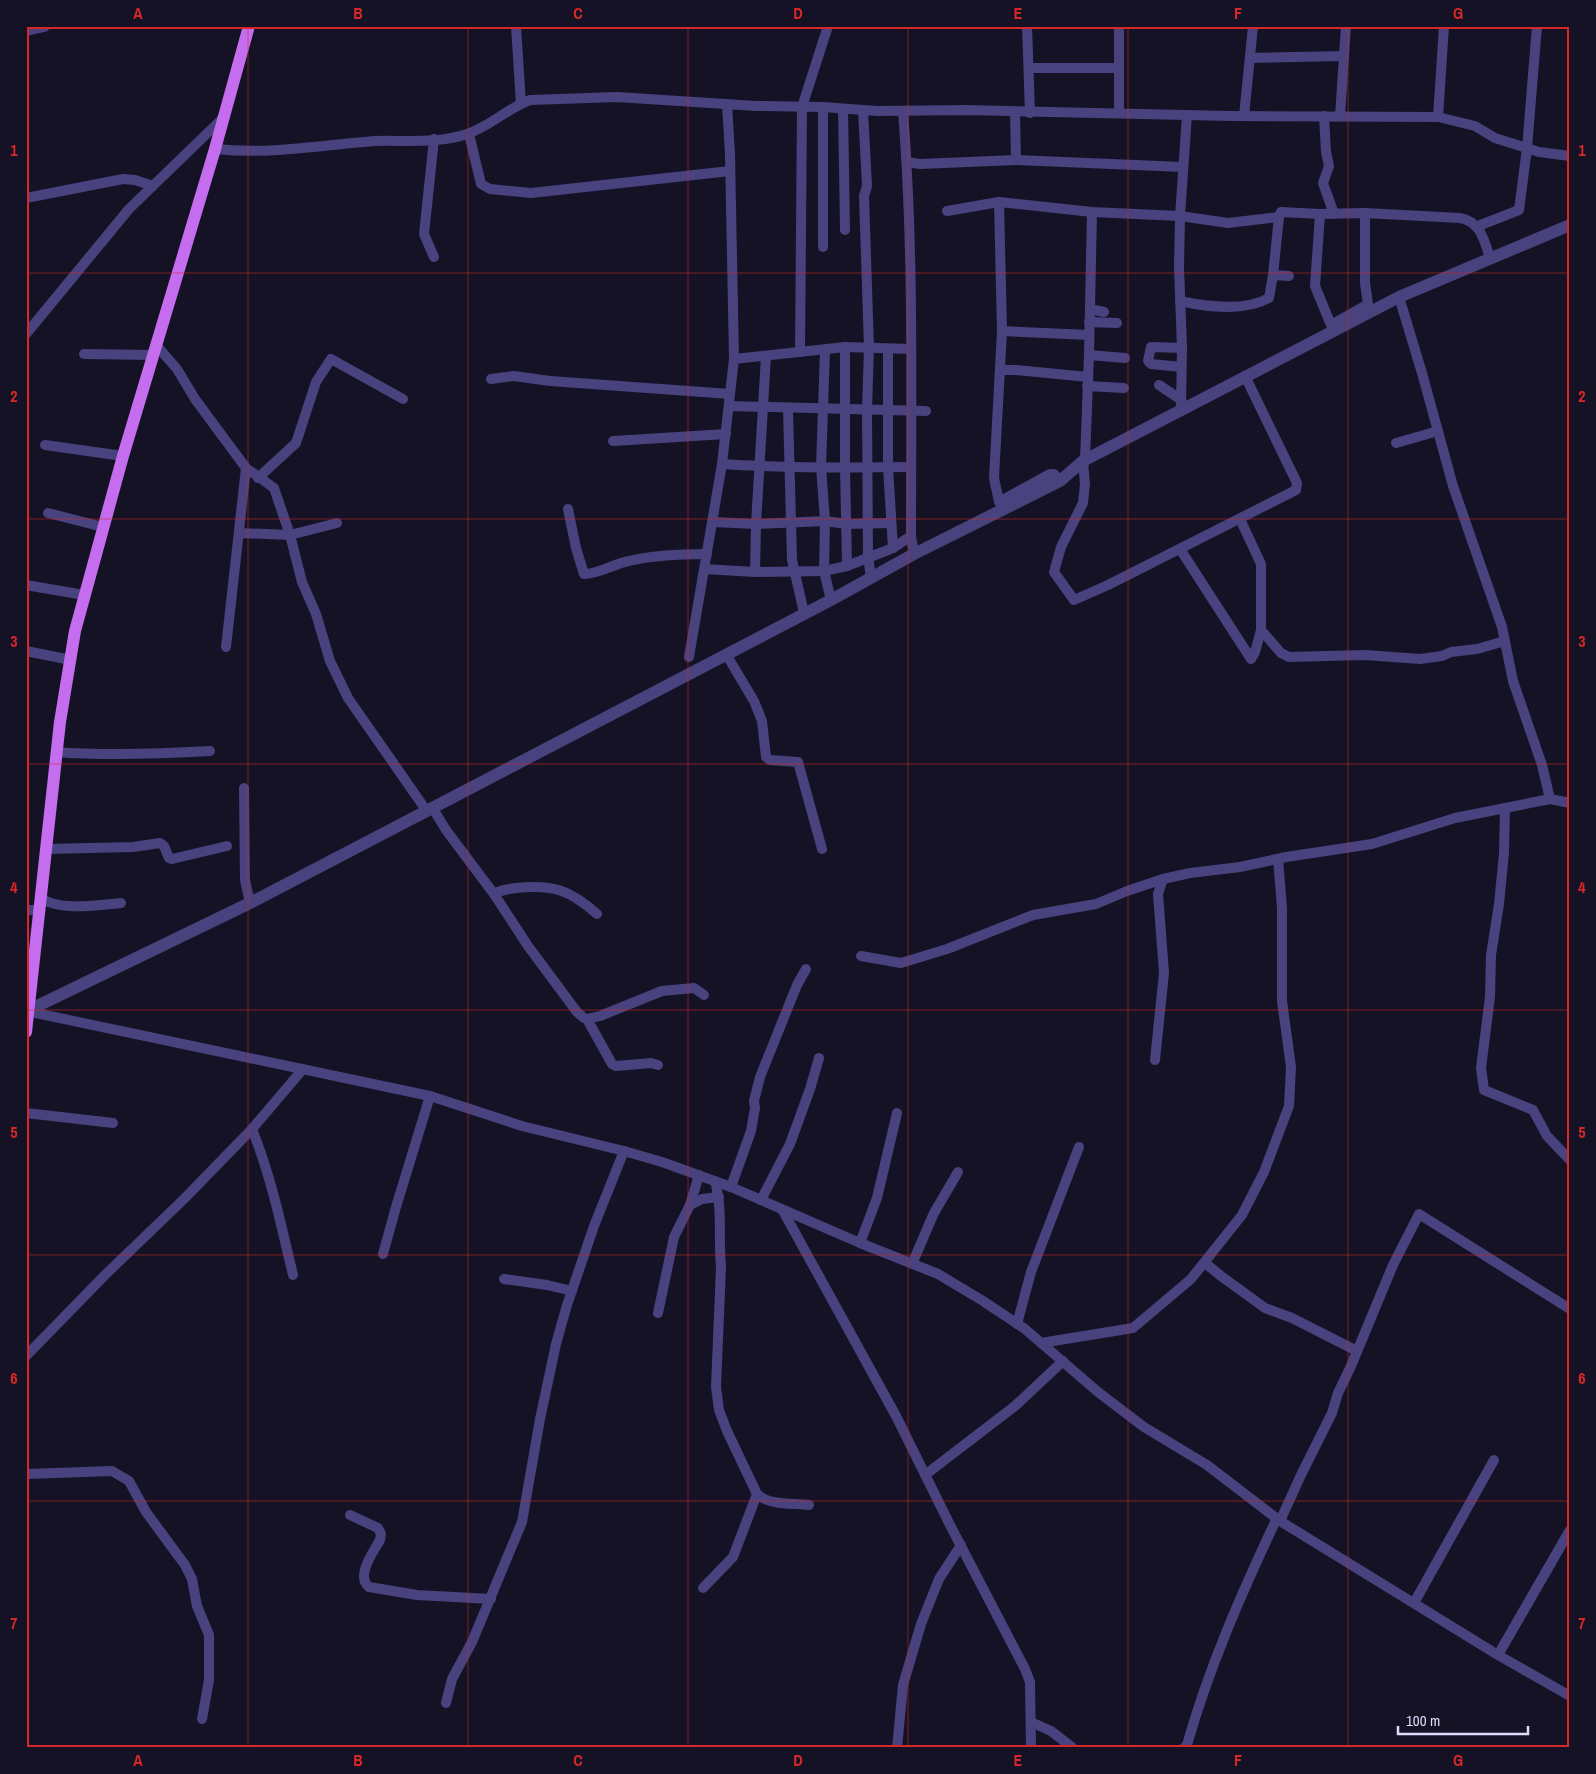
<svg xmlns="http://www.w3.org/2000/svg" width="1596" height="1774" font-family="'Archivo Narrow',sans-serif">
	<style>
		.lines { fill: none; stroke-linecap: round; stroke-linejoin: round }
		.minor { stroke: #48427e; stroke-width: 10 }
		.tertiary { stroke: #48427e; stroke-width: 12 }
		.primary { stroke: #c56def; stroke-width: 12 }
		.grid { fill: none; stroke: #d62828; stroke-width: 1; stroke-opacity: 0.55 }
		.neatline { fill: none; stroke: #d62828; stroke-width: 2 }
		.grid-label { font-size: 16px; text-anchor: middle; font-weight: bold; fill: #d62828 }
	</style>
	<rect width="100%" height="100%" fill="#161225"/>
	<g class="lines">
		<!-- minor -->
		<g class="minor">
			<polyline points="516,26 521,104"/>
			<polyline points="1027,26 1030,113"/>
			<polyline points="1250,58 1344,56"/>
			<polyline points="1029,68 1119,68"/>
			<polyline points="823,107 823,247"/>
			<polyline points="843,109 845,230"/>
			<polyline points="863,110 867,186 864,196 869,347 867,410 868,557 871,577"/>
			<path d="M903,111C914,251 911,395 911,536L914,554"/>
			<polyline points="1015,112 1016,160"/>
			<polyline points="1119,113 1119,26"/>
			<polyline points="1244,116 1253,26"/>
			<polyline points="1324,116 1326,152 1329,166 1323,183 1334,214"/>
			<polyline points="1340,116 1346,26"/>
			<polyline points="1438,117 1444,26"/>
			<polyline points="469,134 481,184 490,189 531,193 730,171"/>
			<path d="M215,149C271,155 321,145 375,141C405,140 438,144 467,134C489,127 508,108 530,100L617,97L756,106L823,107L877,111L966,110L1231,116L1438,117L1475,126L1495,138L1539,152L1570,156"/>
			<polyline points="907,162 920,164 1016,160 1183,167"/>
			<polyline points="26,198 123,179 135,180 153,186"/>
			<polyline points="999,202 1002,331 994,478 999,502 1050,474 1054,474 1060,481"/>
			<polyline points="947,211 999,202 1092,212 1180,216 1228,223 1279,217"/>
			<polyline points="1320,214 1315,286 1331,325 1368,304 1365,283 1365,213"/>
			<polyline points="1478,226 1519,210 1527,148 1537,26"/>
			<polyline points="434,257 424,234 434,139"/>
			<polyline points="1273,275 1289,276"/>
			<polyline points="1399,297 1422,373 1453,486 1502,627 1513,681 1542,765 1550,799"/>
			<path d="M1180,301C1208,307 1244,312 1269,298L1273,275L1279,217L1281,212L1320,214L1365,213L1460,218C1481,222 1484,240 1490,258"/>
			<polyline points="1090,309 1104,312"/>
			<polyline points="1089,322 1117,323"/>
			<polyline points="1002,331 1089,335"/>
			<polyline points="26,334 129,209 222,119"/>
			<polyline points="157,346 177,369 195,399 246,468 274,488 290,535 302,582 316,614 330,661 348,698 426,810"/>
			<polyline points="845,347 845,467 847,566"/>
			<polyline points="888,349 888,467 893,548"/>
			<polyline points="825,350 821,467 825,521 824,571 831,600"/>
			<polyline points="800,352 802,107 828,26"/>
			<polyline points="84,354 154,355"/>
			<polyline points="1089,355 1125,358"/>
			<polyline points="734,359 845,347 911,349"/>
			<polyline points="1181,367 1151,364 1148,361 1151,347 1182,348"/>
			<polyline points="1000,370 1016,370 1088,377"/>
			<polyline points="491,379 514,376 550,381 730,394"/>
			<polyline points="1159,385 1180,399"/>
			<polyline points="1087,386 1124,388"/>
			<polyline points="729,406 926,411"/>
			<polyline points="788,409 792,560 804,613"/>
			<polyline points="1181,410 1182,348 1179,267 1180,216 1187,115"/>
			<polyline points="613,441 726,434"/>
			<polyline points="1396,443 1438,431"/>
			<polyline points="45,445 123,456"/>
			<polyline points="1085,460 1089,355 1092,212"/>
			<polyline points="1083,461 1085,484 1083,503 1061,547 1054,572 1074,600 1108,585 1296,490 1297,483 1245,376"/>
			<path d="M722,464C785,468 848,468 911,467"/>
			<polyline points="258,478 296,443 316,382 331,359 403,399"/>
			<path d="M568,509L576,548L584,574C599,574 613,564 629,561C654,555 681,554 707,554"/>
			<polyline points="48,513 103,527"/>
			<polyline points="713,522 756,524 825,521 847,524 891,523"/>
			<polyline points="239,533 290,535 337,523"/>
			<polyline points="1180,549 1251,659 1255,652 1261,630 1261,564 1240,519"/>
			<polyline points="704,569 755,572 824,571 847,566 893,548 911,536"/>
			<polyline points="755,572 756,524 766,356"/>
			<polyline points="26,585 84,595"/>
			<polyline points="1261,630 1281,653 1289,657 1365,655 1420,659 1442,656 1451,652 1477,649 1505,641"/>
			<polyline points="226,647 246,468"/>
			<polyline points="26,651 71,660"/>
			<polyline points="726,654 754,701 762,721 766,757 770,760 798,762 822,849"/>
			<polyline points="689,657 722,464 734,359 730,154 727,104"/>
			<path d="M56,752C108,756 159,754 210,751"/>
			<polyline points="244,788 245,880 250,903"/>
			<polyline points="432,807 446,830 494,894 528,946 577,1012 584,1018 587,1019 612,1064 616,1066 651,1063 658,1065"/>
			<polyline points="1505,808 1504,853 1499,904 1491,955 1490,997 1481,1068 1484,1090 1533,1110 1547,1136 1570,1160"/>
			<polyline points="46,849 133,847 160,843 164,846 169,858 172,859 227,846"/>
			<path d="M494,894C500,890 508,889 516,888C553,884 570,890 597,914"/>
			<path d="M40,897C58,912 99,905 121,903"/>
			<polyline points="26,910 39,910"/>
			<polyline points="861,956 901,963 947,949 1033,915 1096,904 1127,891 1163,879"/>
			<polyline points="26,1011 430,1096 522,1126 624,1151 662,1162 731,1187 860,1243 938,1274 983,1301 1025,1329 1098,1392 1144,1427 1207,1465 1280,1521 1498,1655 1570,1696"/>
			<polyline points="587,1019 600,1016 662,991 694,988 704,995"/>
			<polyline points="1155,1060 1164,973 1158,894 1163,879 1190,873 1240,867 1286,857 1372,844 1455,818 1550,799 1570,803"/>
			<polyline points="26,1113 113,1123"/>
			<path d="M252,1129C271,1176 281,1225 293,1275"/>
			<path d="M715,1181C723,1210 718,1238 721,1267L716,1387L719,1410L727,1431L757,1494C770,1506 792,1503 809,1505"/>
			<polyline points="731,1187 751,1131 755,1108 754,1101 760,1077 797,985 806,969"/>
			<polyline points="761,1200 790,1144 810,1089 819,1058"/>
			<polyline points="690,1205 702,1199 719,1197"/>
			<polyline points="782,1209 896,1416 950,1525 1025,1669 1030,1682 1031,1748"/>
			<polyline points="860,1243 877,1198 897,1113"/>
			<polyline points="383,1254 396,1207 430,1096"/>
			<polyline points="1205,1263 1221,1276 1265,1308 1292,1318 1357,1351"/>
			<polyline points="912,1264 934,1213 958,1172"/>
			<polyline points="504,1279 547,1285 572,1291"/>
			<polyline points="658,1313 674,1237 690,1205 699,1175"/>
			<polyline points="1017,1324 1031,1272 1079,1147"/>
			<polyline points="1041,1343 1133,1328 1191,1279 1242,1215 1264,1172 1289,1106 1291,1067 1282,1001 1282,908 1278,859"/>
			<polyline points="26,1356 106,1274 185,1198 252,1129 303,1069"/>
			<polyline points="26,1474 112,1471 129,1481 146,1512 185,1565 192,1579 197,1606 209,1635 209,1680 202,1719"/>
			<polyline points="925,1475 1015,1406 1063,1361"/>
			<path d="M350,1515L378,1528L381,1534L380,1540C374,1551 355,1576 369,1587L417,1595L491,1599"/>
			<polyline points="1280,1521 1301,1475 1332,1413 1338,1393 1351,1366 1393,1265 1419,1214 1570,1309"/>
			<polyline points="703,1588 733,1557 757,1494"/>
			<polyline points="1414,1603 1494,1460"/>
			<polyline points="1498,1655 1570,1530"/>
			<polyline points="446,1703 452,1679 472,1642 522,1522 540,1419 556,1344 567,1305 594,1226 624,1151"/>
			<polyline points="1031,1722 1051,1731 1073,1748"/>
			<polyline points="897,1748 903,1685 921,1624 939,1579 961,1545"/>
			<path d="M1184,1748L1187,1745C1209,1667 1242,1592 1277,1518"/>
		</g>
		<!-- tertiary -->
		<g class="tertiary">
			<polyline points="26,30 44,26"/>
			<polyline points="29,1010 250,903 831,600 914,554 1060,481 1083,461 1399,297 1570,225"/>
		</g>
		<!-- primary -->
		<polyline class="primary" points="26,1032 60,722 75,631 123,456 215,149 249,26"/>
	</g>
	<!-- grid -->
	<path class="grid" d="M248,26V1748M468,26V1748M688,26V1748M908,26V1748M1128,26V1748M1348,26V1748M26,273H1570M26,519H1570M26,764H1570M26,1010H1570M26,1255H1570M26,1501H1570"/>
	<!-- border -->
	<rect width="1596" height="1774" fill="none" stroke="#161225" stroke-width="55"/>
	<!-- scale -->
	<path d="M1398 1726v8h130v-8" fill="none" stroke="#dfdafb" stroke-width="2.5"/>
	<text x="1406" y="1726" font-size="15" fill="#dfdafb" stroke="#161225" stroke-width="4" paint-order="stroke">100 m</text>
	<rect x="28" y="28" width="1540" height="1718" class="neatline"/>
	<g class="grid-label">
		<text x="138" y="19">A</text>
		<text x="358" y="19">B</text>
		<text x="578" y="19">C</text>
		<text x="798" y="19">D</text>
		<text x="1018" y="19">E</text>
		<text x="1238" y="19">F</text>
		<text x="1458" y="19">G</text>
		<text x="14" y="156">1</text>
		<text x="1582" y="156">1</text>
		<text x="14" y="402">2</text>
		<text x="1582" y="402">2</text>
		<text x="14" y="647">3</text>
		<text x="1582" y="647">3</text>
		<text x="14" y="893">4</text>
		<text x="1582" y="893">4</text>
		<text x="14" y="1138">5</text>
		<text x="1582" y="1138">5</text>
		<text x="14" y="1384">6</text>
		<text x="1582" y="1384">6</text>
		<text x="14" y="1629">7</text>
		<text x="1582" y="1629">7</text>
		<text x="138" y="1766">A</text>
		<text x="358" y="1766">B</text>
		<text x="578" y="1766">C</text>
		<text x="798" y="1766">D</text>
		<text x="1018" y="1766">E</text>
		<text x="1238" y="1766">F</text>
		<text x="1458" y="1766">G</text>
	</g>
</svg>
